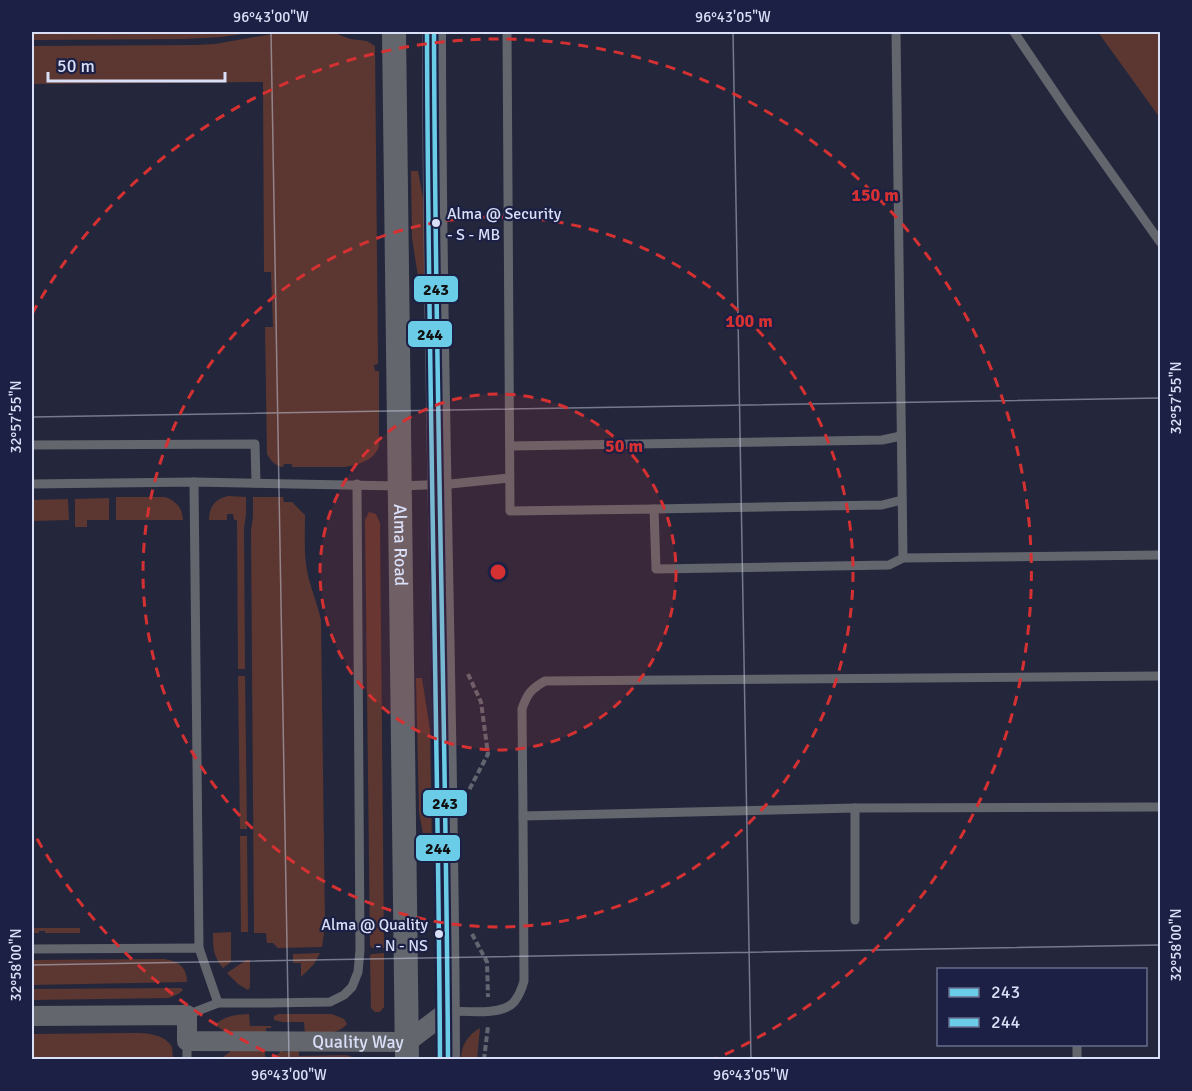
<svg xmlns="http://www.w3.org/2000/svg" width="1192" height="1091" font-family="Signika,sans-serif">
	<style>
		.green { fill: #5c3731 }
		.lines { fill: none; stroke-linecap: round; stroke-linejoin: round }
		.path { stroke: #636570; stroke-width: 4; stroke-dasharray: 6 3; stroke-linecap: butt }
		.service { stroke: #64666e; stroke-width: 9 }
		.minor { stroke: #64666e; stroke-width: 20 }
		.tertiary { stroke: #64666e; stroke-width: 24 }
		.bus-1-casing { stroke: #1b2044; stroke-width: 9 }
		.bus-2-casing { stroke: #1b2044; stroke-width: 9 }
		.bus-1 { stroke: #6bcce7; stroke-width: 4.5 }
		.bus-2 { stroke: #6bcce7; stroke-width: 4.5 }
		.ticks { fill: none; stroke: #d9dff7; stroke-width: 1.5; stroke-opacity: 0.45 }
		.ring { fill: none; stroke: #d63132; stroke-width: 3; stroke-dasharray: 10 8 }
		.bus-dot { fill: #d9dff7; stroke: #1b2044; stroke-width: 2 }
		.labels { text-anchor: middle; dominant-baseline: central; stroke-width: 4.5; stroke-linejoin: round; paint-order: stroke }
		.bus-label { font-size: 16px; fill: #d9dff7; stroke: #1b2044; text-anchor: start }
		.street-label { font-size: 18px; fill: #d9dff7; stroke: #1b2044 }
		.centre { fill: #d63132; stroke: #1b2044; stroke-width: 3 }
		.ring-label { font-size: 18px; text-anchor: middle; font-weight: bold; fill: #d63132; stroke: #1b2044; stroke-width: 4.5; stroke-linejoin: round; paint-order: stroke }
		.line-badge { stroke: #1b2044; stroke-width: 2 }
		.pale-badge-label { font-size: 16px; text-anchor: middle; font-weight: bold; fill: #111 }
		.neatline { fill: none; stroke: #d9dff7; stroke-width: 2 }
		.ticks-label { font-size: 15px; text-anchor: middle; fill: #d9dff7 }
	</style>
	<rect width="100%" height="100%" fill="#24273b"/>
	<!-- green -->
	<g class="green">
		<polygon points="32,32 257,32 221,37 184,39 32,40"/>
		<path d="M284,32H332L350,39L367,41L375,46L378,364L374,365L375,371H379V446C375,460 358,465 345,467H292V464H284L283,467C275,466 271,461 267,454L265,327H273L271,272H264L263,82L32,84V46L195,45L215,44Z"/>
		<polygon points="1098,32 1160,32 1160,118"/>
		<polygon points="411,171 418,171 425,209 426,276 418,276 412,238"/>
		<path d="M228,496L246,497V514L244,528L245,669H238L237,520H234L233,514H227V520H209C209,507 215,499 228,496Z"/>
		<path d="M116,497H165C176,501 182,507 183,520H116Z"/>
		<path d="M253,497H283L284,502H292L305,515C305,531 304,548 306,564C308,583 317,601 321,620L325,926L322,947L278,948L273,943H267L266,933H254L251,530L253,517Z"/>
		<polygon points="109,498 109,520 87,520 87,527 75,527 75,499"/>
		<polygon points="68,499 69,520 32,521 32,500"/>
		<polygon points="369,512 376,514 380,523 384,948 372,948 370,946 365,520"/>
		<polygon points="238,676 245,676 247,829 240,829"/>
		<polygon points="416,678 422,678 430,730 432,852 426,851 419,812"/>
		<polygon points="240,836 247,836 248,932 241,932"/>
		<polygon points="32,928 80,928 80,933 45,933 45,931 39,931 39,933 32,933"/>
		<path d="M231,932V962L223,968C213,957 213,947 213,933Z"/>
		<polygon points="320,953 314,964 301,977 301,963 293,963 293,954"/>
		<polygon points="384,953 384,1007 380,1012 375,1012 371,1008 370,955 373,954"/>
		<path d="M164,959C178,961 187,967 187,982L32,985V960Z"/>
		<polygon points="246,960 250,960 250,987 248,990 238,984 227,973"/>
		<polygon points="181,988 183,990 178,994 169,998 32,1000 32,989"/>
		<path d="M249,1014L250,1026H271V1028H266V1032H225L217,1026V1023C227,1015 237,1015 249,1014Z"/>
		<path d="M277,1014H332L344,1019L347,1024C337,1036 319,1033 305,1034L304,1022H283L274,1020V1016L277,1015Z"/>
		<path d="M480,1028L477,1059H461C461,1045 468,1035 480,1028Z"/>
		<path d="M134,1033C148,1033 164,1034 172,1047L173,1059H32V1034Z"/>
		<polygon points="264,1050 266,1059 219,1060 231,1051"/>
		<polygon points="280,1050 282,1050 283,1052 290,1052 291,1050 299,1050 299,1056 346,1055 359,1059 275,1059 274,1055 279,1054"/>
	</g>
	<g class="lines">
		<!-- path -->
		<g class="path">
			<polyline points="468,674 481,702 488,754 469,790"/>
			<polyline points="472,934 487,962 488,997"/>
			<polyline points="484,1060 488,1026"/>
		</g>
		<!-- service -->
		<g class="service">
			<polyline points="507,32 510,511 654,509 656,569 889,565 903,558 1160,555"/>
			<polyline points="896,32 903,558"/>
			<polyline points="1014,32 1070,115 1160,242"/>
			<polyline points="32,445 255,444 256,483"/>
			<polyline points="510,446 882,440 901,436"/>
			<polyline points="194,482 199,948"/>
			<polyline points="32,484 194,482 400,486 450,484 509,478"/>
			<polyline points="654,509 882,505 902,500"/>
			<polyline points="855,808 855,920"/>
			<path d="M523,816L522,709C527,694 531,689 545,681L1160,676"/>
			<polyline points="32,949 199,948 218,1003"/>
			<path d="M448,1011C466,1011 502,1016 514,1002C519,996 522,988 524,981L523,816L855,808L1160,807"/>
			<polyline points="187,1015 218,1003 268,1003 330,1002 344,995 352,987 358,972 360,950 357,484"/>
			<polyline points="187,1041 187,1060"/>
			<polyline points="1077,1044 1077,1060"/>
		</g>
		<!-- minor -->
		<path class="minor" id="s1" d="M32,1016L187,1015V1041L407,1042L448,1011"/>
		<!-- tertiary -->
		<g class="tertiary">
			<path id="s2" d="M394,32L407,1060"/>
			<path d="M434,32C434,374 447,717 448,1060"/>
		</g>
		<!-- bus-1 casing -->
		<g class="bus-1-casing">
			<path id="bus-1" d="M434,32C435,375 446,717 448,1060"/>
		</g>
		<!-- bus-2 casing -->
		<g class="bus-2-casing">
			<path id="bus-2" d="M427,32C428,375 438,717 440,1060"/>
		</g>
		<!-- bus-1 -->
		<use href="#bus-1" class="bus-1"/>
		<!-- bus-2 -->
		<use href="#bus-2" class="bus-2"/>
	</g>
	<!-- ticks -->
	<path class="ticks" d="M271,32L289,1060M733,32L751,1060M32,417L1160,398M32,965L1160,945"/>
	<!-- distance rings -->
	<circle cx="498" cy="572" r="178" fill="#d63132" fill-opacity=".12"/>
	<g class="ring">
		<circle cx="498" cy="572" r="178"/>
		<circle cx="498" cy="572" r="355"/>
		<path d="M281 1059A533 533 0 0 1 32 830M32 314A533 533 0 1 1 715 1059"/>
	</g>
	<!-- markers -->
	<g class="bus-dot">
		<circle cx="436" cy="223" r="5"/>
		<circle cx="439" cy="934" r="5"/>
	</g>
	<g class="labels">
		<!-- bus labels -->
		<g class="bus-label">
			<text x="447" y="214">Alma @ Security<tspan x="447" dy="21">- S - MB</tspan></text>
			<text x="428" y="925" text-anchor="end">Alma @ Quality<tspan x="428" dy="21">- N - NS</tspan></text>
		</g>
		<!-- street labels -->
		<g class="street-label">
			<text stroke="none"><textPath href="#s2" startOffset="513">Alma Road</textPath></text>
			<text stroke="none"><textPath href="#s1" startOffset="352">Quality Way</textPath></text>
		</g>
	</g>
	<circle cx="498" cy="572" r="9" class="centre"/>
	<g class="ring-label">
		<text x="875" y="201">150 m</text>
		<text x="749" y="327">100 m</text>
		<text x="624" y="452">50 m</text>
	</g>
	<g class="line-badge">
		<rect x="413" y="275" width="46" height="28" rx="6" fill="#6bcce7"/>
		<rect x="407" y="320" width="46" height="28" rx="6" fill="#6bcce7"/>
		<rect x="422" y="789" width="46" height="28" rx="6" fill="#6bcce7"/>
		<rect x="415" y="834" width="46" height="28" rx="6" fill="#6bcce7"/>
	</g>
	<g class="pale-badge-label">
		<text x="436" y="295">243</text>
		<text x="430" y="340">244</text>
		<text x="445" y="809">243</text>
		<text x="438" y="854">244</text>
	</g>
	<!-- border -->
	<rect width="1192" height="1091" fill="none" stroke="#1b2044" stroke-width="66"/>
	<!-- legend -->
	<rect x="937" y="968" width="210" height="78" fill="#1b2044" stroke="#676c8c" stroke-width="1.5"/>
	<rect x="949" y="988" width="30" height="9" fill="#6bcce7" stroke="#676c8c" stroke-width="1.5"/>
	<text x="991" y="998" font-size="18" fill="#d9dff7">243</text>
	<rect x="949" y="1018" width="30" height="9" fill="#6bcce7" stroke="#676c8c" stroke-width="1.5"/>
	<text x="991" y="1028" font-size="18" fill="#d9dff7">244</text>
	<!-- scale -->
	<path d="M48 72v9h177v-9" fill="none" stroke="#d9dff7" stroke-width="3"/>
	<text x="57" y="72" font-size="18" fill="#d9dff7" stroke="#1b2044" stroke-width="4.5" paint-order="stroke">50 m</text>
	<rect x="33" y="33" width="1126" height="1025" class="neatline"/>
	<g class="ticks-label">
		<text x="271" y="22">96°43'00"W</text>
		<text x="733" y="22">96°43'05"W</text>
		<text transform="translate(1176 398) rotate(-90)" y="5">32°57'55"N</text>
		<text transform="translate(16 417) rotate(-90)" y="5">32°57'55"N</text>
		<text transform="translate(1176 945) rotate(-90)" y="5">32°58'00"N</text>
		<text transform="translate(16 965) rotate(-90)" y="5">32°58'00"N</text>
		<text x="289" y="1080">96°43'00"W</text>
		<text x="751" y="1080">96°43'05"W</text>
	</g>
</svg>
